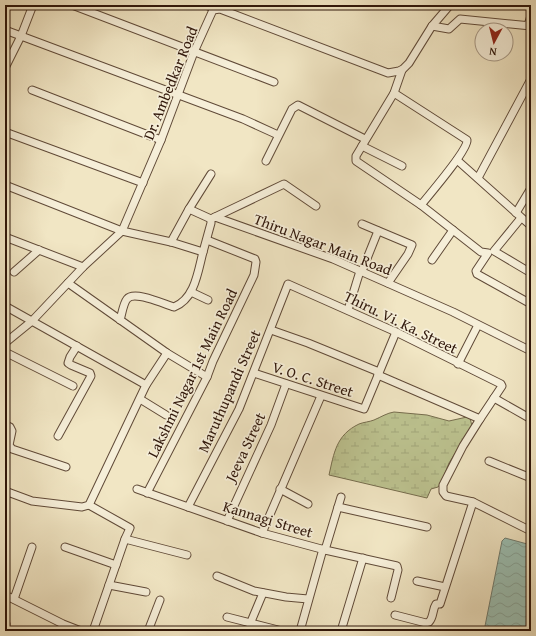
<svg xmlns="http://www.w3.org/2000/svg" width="536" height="636" font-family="'Gentium Book Plus',serif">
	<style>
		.wetland { fill: url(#wetland-marsh); stroke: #766d4e }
		.water { fill: url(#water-waves); stroke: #707c70 }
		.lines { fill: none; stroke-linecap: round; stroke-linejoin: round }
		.minor-casing { stroke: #604a38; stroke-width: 9 }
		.minor { stroke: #f6efd9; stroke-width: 7 }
		.labels { text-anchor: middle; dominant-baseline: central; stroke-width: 3.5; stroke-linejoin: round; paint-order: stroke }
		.street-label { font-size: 15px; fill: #2f160a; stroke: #f6efd9 }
	</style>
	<defs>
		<pattern id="wetland-marsh" width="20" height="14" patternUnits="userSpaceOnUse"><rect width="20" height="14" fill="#bdc491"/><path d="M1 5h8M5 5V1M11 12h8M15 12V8" fill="none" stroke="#a3a87c"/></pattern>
		<pattern id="water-waves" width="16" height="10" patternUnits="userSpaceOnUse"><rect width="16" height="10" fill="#9bc0b4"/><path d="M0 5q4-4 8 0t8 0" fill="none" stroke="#86a499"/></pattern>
	</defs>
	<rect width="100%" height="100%" fill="#f1e6c4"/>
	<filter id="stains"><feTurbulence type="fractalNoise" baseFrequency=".005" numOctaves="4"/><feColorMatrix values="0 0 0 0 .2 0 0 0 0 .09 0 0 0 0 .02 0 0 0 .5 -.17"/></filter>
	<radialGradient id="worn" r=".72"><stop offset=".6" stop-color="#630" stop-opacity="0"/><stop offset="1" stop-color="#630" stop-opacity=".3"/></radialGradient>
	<!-- wetland -->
	<path class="wetland" d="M394,412L427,415L449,421L467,417L470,418L472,426L449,463L441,483L438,487L431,489L427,498L329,475C334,453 336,435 359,424C364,422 369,422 374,420C381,417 387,413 394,412Z"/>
	<!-- water -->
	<polygon class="water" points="505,538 531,545 531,631 484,631 502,541"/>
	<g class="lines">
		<!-- minor casing -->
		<g class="minor-casing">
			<g id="minor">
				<polyline points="72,5 274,82"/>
				<polyline points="206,5 216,9 217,6"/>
				<polyline points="528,25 531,16"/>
				<polyline points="432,26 449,29 460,19 531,26"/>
				<polyline points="5,30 243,119 278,135"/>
				<polyline points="5,68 21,36 33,5"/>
				<polyline points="402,70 394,93 356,156 356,161 421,205 481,252 488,253 476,271 477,274 531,304"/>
				<polyline points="32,90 161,140"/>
				<path d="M394,93L467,140C468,150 429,195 421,205"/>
				<polyline points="5,132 143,183"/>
				<polyline points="362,146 402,166"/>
				<polyline points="457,160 531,226"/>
				<polyline points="266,161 292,109 298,105 365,139"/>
				<polyline points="478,178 531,79"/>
				<polyline points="5,185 122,231 171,242 203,252 211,223 211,219 215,217 333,259 453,312 531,351"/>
				<polyline points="189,209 211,219"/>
				<polyline points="516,213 531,188"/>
				<polyline points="215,217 284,184 316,206"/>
				<polyline points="521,218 494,251 531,273"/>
				<polyline points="362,224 412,245 408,254 388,283"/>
				<polyline points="5,237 83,267"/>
				<polyline points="171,242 189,209 211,174"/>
				<polyline points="432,260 453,230"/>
				<polyline points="362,271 378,231"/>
				<polyline points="14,272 39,250"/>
				<polyline points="68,283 167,353 207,377"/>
				<polyline points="191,292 208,300"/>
				<polyline points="5,306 146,385"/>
				<polyline points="348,310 360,271"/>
				<path d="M120,320C122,314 123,304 127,299C134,290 164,304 174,307C195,299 198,271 203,252"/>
				<polyline points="271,330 308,343 379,372"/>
				<polyline points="5,343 32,321 83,267 122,231 161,140 194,52 213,10 220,9 388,73 399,71 403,69 409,63 432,26 450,5"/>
				<polyline points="5,352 73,386"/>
				<polyline points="458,364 478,325"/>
				<polyline points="254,373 364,409 396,332"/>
				<polyline points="494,398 531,419"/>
				<polyline points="140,399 166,415"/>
				<polyline points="480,419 463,446 443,485 443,492 446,496 473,502 531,531"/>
				<polyline points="5,425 10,427 12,431 9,445 12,449 66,467"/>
				<polyline points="58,436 91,376 90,373 71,365 68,363 70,357 77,346"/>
				<polyline points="489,461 531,478"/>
				<polyline points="137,489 262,533 325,550 397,566 398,570 391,598"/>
				<polyline points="280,489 308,504"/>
				<polyline points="5,491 32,501 82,507 89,505 146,385 167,353"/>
				<polyline points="147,493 207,377 213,361 254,275 256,262 255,259 207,240"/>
				<polyline points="89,505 130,528 125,539 93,631"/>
				<polyline points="188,507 239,409 288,284 396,332 501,384 502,386 480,419 378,375"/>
				<polyline points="338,507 427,527"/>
				<polyline points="227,521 271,425 286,384"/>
				<polyline points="262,533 321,396"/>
				<polyline points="125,539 187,555"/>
				<polyline points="65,547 116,565"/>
				<polyline points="325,550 341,497"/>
				<polyline points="217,576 254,591 286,597 308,599"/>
				<polyline points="417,581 445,587"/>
				<polyline points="109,585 146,592"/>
				<polyline points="5,595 63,624 81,631"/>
				<polyline points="14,599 32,547"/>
				<path d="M395,615L426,623L429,622C434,617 432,610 436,604H440L473,502"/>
				<polyline points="227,617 282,631"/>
				<polyline points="250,624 263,593"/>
				<polyline points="5,626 6,624"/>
				<polyline points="148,631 160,600"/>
				<polyline points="300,631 323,549"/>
				<polyline points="341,631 363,558"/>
			</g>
		</g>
		<!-- minor -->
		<use href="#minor" class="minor"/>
	</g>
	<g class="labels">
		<!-- street labels -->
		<g class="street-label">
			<text transform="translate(170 83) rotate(-68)">Dr. Ambedkar Road</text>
			<text transform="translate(323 244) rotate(21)">Thiru Nagar Main Road</text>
			<text transform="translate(401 322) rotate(26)">Thiru. Vi. Ka. Street</text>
			<text transform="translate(192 373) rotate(-64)">Lakshmi Nagar 1st Main Road</text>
			<text transform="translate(313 379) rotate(18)">V. O. C. Street</text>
			<text transform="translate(229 391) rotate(-66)">Maruthupandi Street</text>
			<text transform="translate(245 447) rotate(-65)">Jeeva Street</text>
			<text transform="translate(268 519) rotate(17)">Kannagi Street</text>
		</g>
	</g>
	<!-- margin -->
	<rect width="536" height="636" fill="none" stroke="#f1e6c4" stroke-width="20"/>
	<rect x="6" y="6" width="524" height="624" fill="none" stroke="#2f160a" stroke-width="2"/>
	<rect x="10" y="10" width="516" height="616" fill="none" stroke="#2f160a"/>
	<!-- north arrow -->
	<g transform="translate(494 42) rotate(187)"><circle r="19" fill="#f6efd9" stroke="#a69886"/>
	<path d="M0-3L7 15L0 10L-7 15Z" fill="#8f2418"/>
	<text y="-6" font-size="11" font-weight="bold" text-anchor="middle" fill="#2f160a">N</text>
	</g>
	<rect width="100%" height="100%" filter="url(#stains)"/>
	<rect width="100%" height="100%" fill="url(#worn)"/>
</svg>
